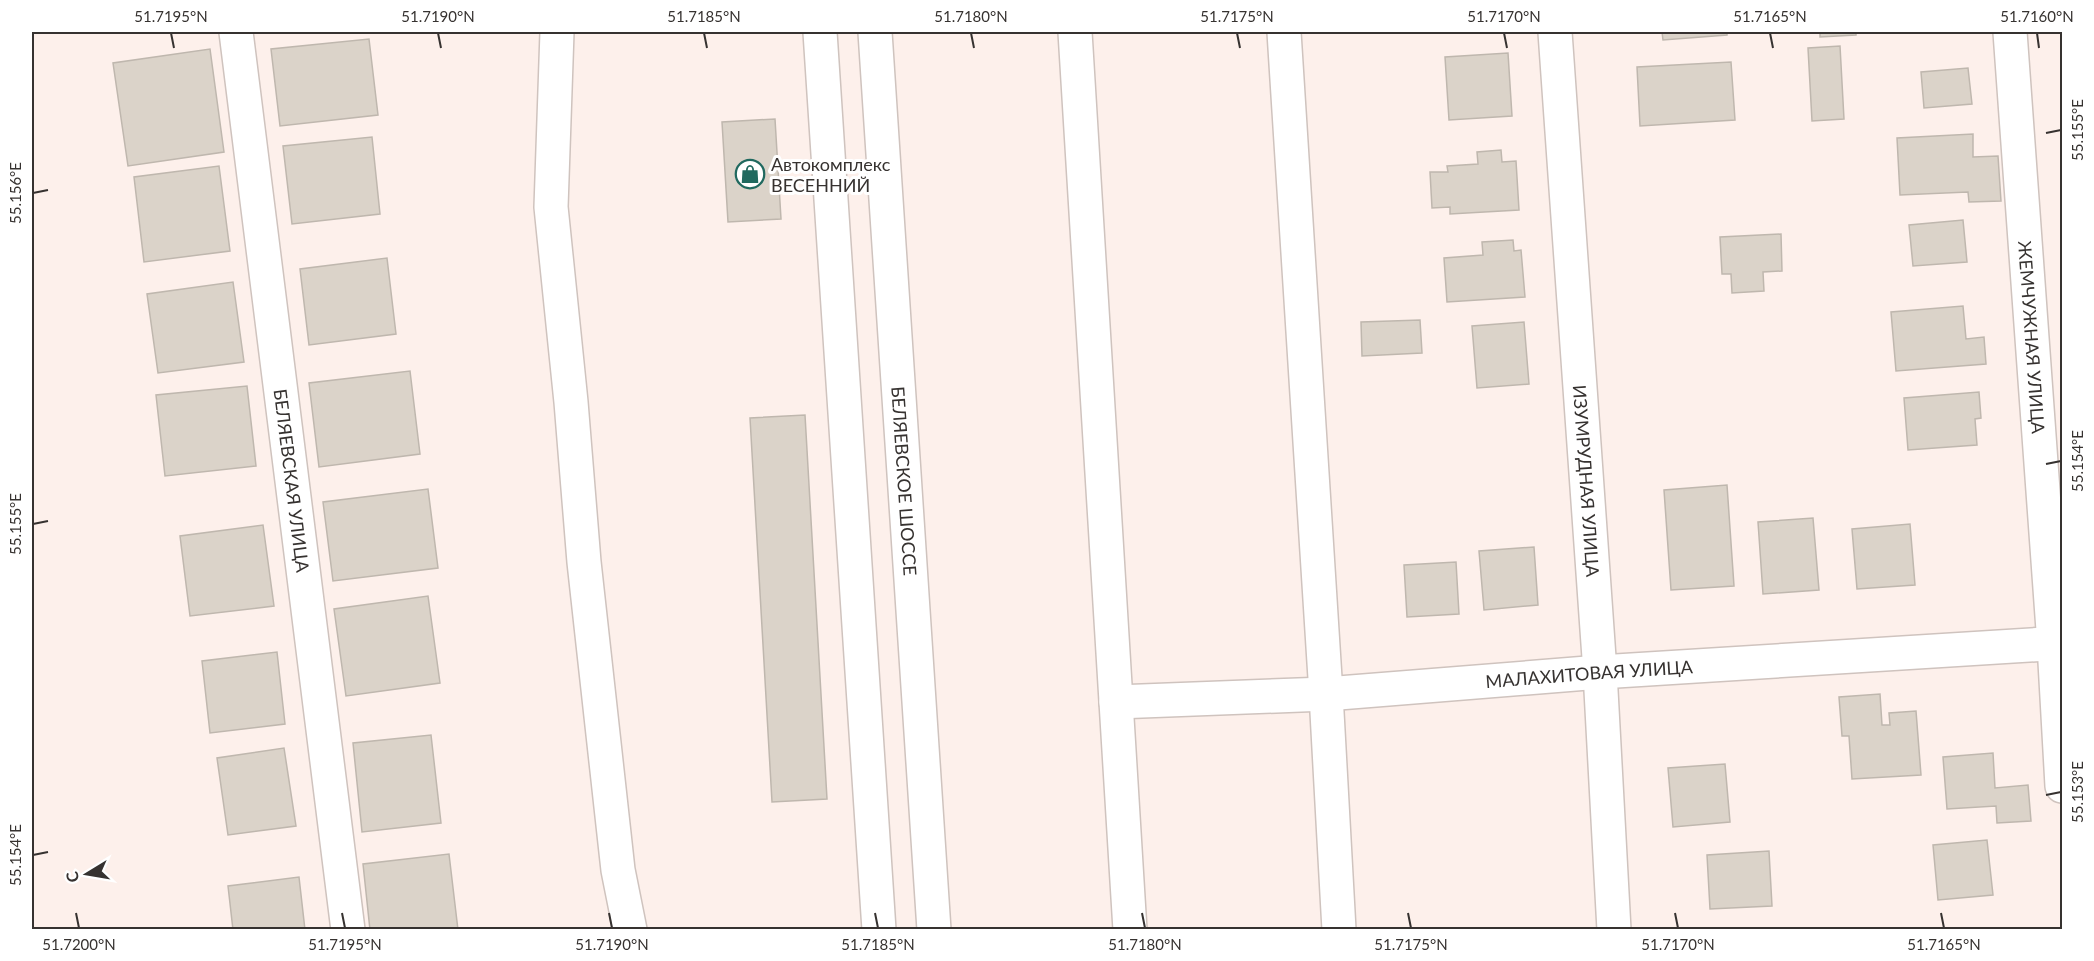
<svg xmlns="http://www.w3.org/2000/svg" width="2094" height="961" font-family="Lato,sans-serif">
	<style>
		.building { fill: #dbd3c9; stroke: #bfb7ae; stroke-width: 1.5 }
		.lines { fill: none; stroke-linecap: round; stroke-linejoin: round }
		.minor-casing { stroke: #cfc3be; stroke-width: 36 }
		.major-casing { stroke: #cfc3be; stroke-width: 36 }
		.minor { stroke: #fff; stroke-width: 33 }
		.major { stroke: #fff; stroke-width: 33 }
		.ticks { fill: none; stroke: #363230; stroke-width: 2 }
		.labels { text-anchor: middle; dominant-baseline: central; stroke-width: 6; stroke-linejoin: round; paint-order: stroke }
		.poi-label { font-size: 18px; fill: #363230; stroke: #fff; text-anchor: start }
		.street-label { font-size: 18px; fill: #363230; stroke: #fff }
		.neatline { fill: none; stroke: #363230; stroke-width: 2 }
		.ticks-label { font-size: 15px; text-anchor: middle; fill: #363230 }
	</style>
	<rect width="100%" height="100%" fill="#fdf0eb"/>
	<!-- building -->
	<g class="building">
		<polygon points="1662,32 1727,32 1727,35 1663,40"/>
		<polygon points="1820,32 1856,32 1856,35 1820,37"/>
		<polygon points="369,39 378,115 280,126 271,49"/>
		<polygon points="1840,46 1844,119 1812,121 1808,48"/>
		<polygon points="210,49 224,152 128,166 113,63"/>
		<polygon points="1508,53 1512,116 1449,120 1445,57"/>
		<polygon points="1731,62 1735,120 1640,126 1637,67"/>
		<polygon points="1968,68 1972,104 1924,108 1921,72"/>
		<polygon points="775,119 781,219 728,222 722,122"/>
		<polygon points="1973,134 1973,157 1998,156 2001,201 1969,202 1968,192 1900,195 1897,138"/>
		<polygon points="372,137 380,214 292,224 283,146"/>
		<polygon points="1501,150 1502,162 1516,161 1519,210 1450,214 1450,207 1432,208 1430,172 1448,172 1447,166 1478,164 1477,152"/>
		<polygon points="219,166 230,251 144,262 134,177"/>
		<polygon points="1963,220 1967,262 1913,266 1909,225"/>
		<polygon points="1781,234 1782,271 1763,272 1764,291 1732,293 1731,274 1722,274 1720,237"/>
		<polygon points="1513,240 1514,251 1521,250 1525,297 1447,302 1444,258 1483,255 1482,242"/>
		<polygon points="387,258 396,334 309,345 300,269"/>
		<polygon points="233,282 244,362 158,373 147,294"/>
		<polygon points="1963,306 1966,339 1984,337 1986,364 1896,371 1891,312"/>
		<polygon points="1420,320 1422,353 1362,356 1361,322"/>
		<polygon points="1524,322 1529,384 1477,388 1472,326"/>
		<polygon points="410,371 420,454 319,467 309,383"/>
		<polygon points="247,386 256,466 165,476 156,395"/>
		<polygon points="1979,392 1981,418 1975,419 1977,445 1908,450 1904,398"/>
		<polygon points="805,415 827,799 772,802 750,418"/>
		<polygon points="1727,485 1734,586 1671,590 1664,490"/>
		<polygon points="428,489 438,568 333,581 323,502"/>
		<polygon points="1813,518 1819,590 1763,594 1758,522"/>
		<polygon points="1910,524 1915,585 1857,589 1852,529"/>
		<polygon points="263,525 274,606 190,616 180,536"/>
		<polygon points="1534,547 1538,605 1484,610 1479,551"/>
		<polygon points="1456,562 1459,614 1407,617 1404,565"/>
		<polygon points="428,596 440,683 346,696 334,609"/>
		<polygon points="277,652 285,724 210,733 202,661"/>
		<polygon points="1880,694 1882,725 1890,725 1889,713 1916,711 1921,775 1852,779 1849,736 1842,736 1839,697"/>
		<polygon points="431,735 441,823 362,832 353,743"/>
		<polygon points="284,748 296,826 228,835 217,758"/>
		<polygon points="1993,753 1995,788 2028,785 2031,821 1997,823 1996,806 1947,809 1943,757"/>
		<polygon points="1725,764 1730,822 1673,827 1668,768"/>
		<polygon points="1987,840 1993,895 1938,900 1933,845"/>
		<polygon points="1769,851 1772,906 1710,909 1707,855"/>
		<polygon points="449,854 458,930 370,930 363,864"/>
		<polygon points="299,877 305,930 233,930 228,886"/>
	</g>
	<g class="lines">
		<!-- minor casing -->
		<g class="minor-casing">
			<g id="minor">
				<path id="s1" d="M236,32L348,930"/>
				<polyline points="557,32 551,207 571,402 584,562 618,870 630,930"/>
				<polyline points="1075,32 1130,930"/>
				<polyline points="1284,32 1326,694 1339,930"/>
				<path id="s2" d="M1555,32L1600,672L1614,930"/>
				<path id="s3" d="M2010,32L2054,644L2062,786"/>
				<path id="s4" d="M1116,702L1326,694L1600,672L2062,643"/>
			</g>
		</g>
		<!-- major casing -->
		<g class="major-casing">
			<g id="major">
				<polyline points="820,32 879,930"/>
				<path id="s5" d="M875,32L934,930"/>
			</g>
		</g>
		<!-- minor -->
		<use href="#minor" class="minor"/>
		<!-- major -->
		<use href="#major" class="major"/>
	</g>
	<!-- ticks -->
	<path class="ticks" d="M171,33L174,48M438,33L441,48M704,33L707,48M971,33L974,48M1237,33L1240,48M1504,33L1507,48M1770,33L1773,48M2037,33L2039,48M2046,133L2061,130M33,193L48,190M2046,464L2061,461M33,524L48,521M2046,795L2061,792M33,855L48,852M76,913L79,928M342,913L345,928M609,913L612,928M875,913L878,928M1142,913L1145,928M1408,913L1411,928M1675,913L1678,928M1941,913L1944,928"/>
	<!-- icons -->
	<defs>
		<g id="shop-ring" transform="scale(1.5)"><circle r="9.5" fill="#fff" stroke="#20695f" stroke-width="1.5"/><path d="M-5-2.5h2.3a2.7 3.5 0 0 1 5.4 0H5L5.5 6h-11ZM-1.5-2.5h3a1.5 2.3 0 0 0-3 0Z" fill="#20695f"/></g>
	</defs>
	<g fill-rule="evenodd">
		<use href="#shop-ring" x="750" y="174"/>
	</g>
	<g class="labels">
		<!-- poi labels -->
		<g class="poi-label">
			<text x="771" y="164">Автокомплекс<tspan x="771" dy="21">ВЕСЕННИЙ</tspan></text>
		</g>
		<!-- street labels -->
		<g class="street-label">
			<text stroke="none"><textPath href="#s3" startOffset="306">ЖЕМЧУЖНАЯ УЛИЦА</textPath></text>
			<text stroke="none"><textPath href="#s1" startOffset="452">БЕЛЯЕВСКАЯ УЛИЦА</textPath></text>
			<text stroke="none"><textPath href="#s5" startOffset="450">БЕЛЯЕВСКОЕ ШОССЕ</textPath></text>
			<text stroke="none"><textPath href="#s2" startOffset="450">ИЗУМРУДНАЯ УЛИЦА</textPath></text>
			<text stroke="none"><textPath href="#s4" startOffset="474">МАЛАХИТОВАЯ УЛИЦА</textPath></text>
		</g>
	</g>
	<!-- border -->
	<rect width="2094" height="961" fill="none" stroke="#ffffff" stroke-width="66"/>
	<!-- north arrow -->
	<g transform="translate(87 874) rotate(259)" stroke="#ffffff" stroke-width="4.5" paint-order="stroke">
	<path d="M0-4.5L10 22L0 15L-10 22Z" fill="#363230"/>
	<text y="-9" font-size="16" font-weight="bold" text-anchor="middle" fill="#363230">С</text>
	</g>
	<rect x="33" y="33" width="2028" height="895" class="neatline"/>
	<g class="ticks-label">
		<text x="171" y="22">51.7195°N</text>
		<text x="438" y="22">51.7190°N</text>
		<text x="704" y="22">51.7185°N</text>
		<text x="971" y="22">51.7180°N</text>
		<text x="1237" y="22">51.7175°N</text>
		<text x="1504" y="22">51.7170°N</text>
		<text x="1770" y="22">51.7165°N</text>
		<text x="2037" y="22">51.7160°N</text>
		<text transform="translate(2078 130) rotate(-90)" y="5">55.155°E</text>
		<text transform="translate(16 193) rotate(-90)" y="5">55.156°E</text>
		<text transform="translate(2078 461) rotate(-90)" y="5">55.154°E</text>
		<text transform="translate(16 524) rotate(-90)" y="5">55.155°E</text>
		<text transform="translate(2078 792) rotate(-90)" y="5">55.153°E</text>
		<text transform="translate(16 855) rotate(-90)" y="5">55.154°E</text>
		<text x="79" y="950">51.7200°N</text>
		<text x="345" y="950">51.7195°N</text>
		<text x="612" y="950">51.7190°N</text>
		<text x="878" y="950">51.7185°N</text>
		<text x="1145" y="950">51.7180°N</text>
		<text x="1411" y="950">51.7175°N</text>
		<text x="1678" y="950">51.7170°N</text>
		<text x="1944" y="950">51.7165°N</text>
	</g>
</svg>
